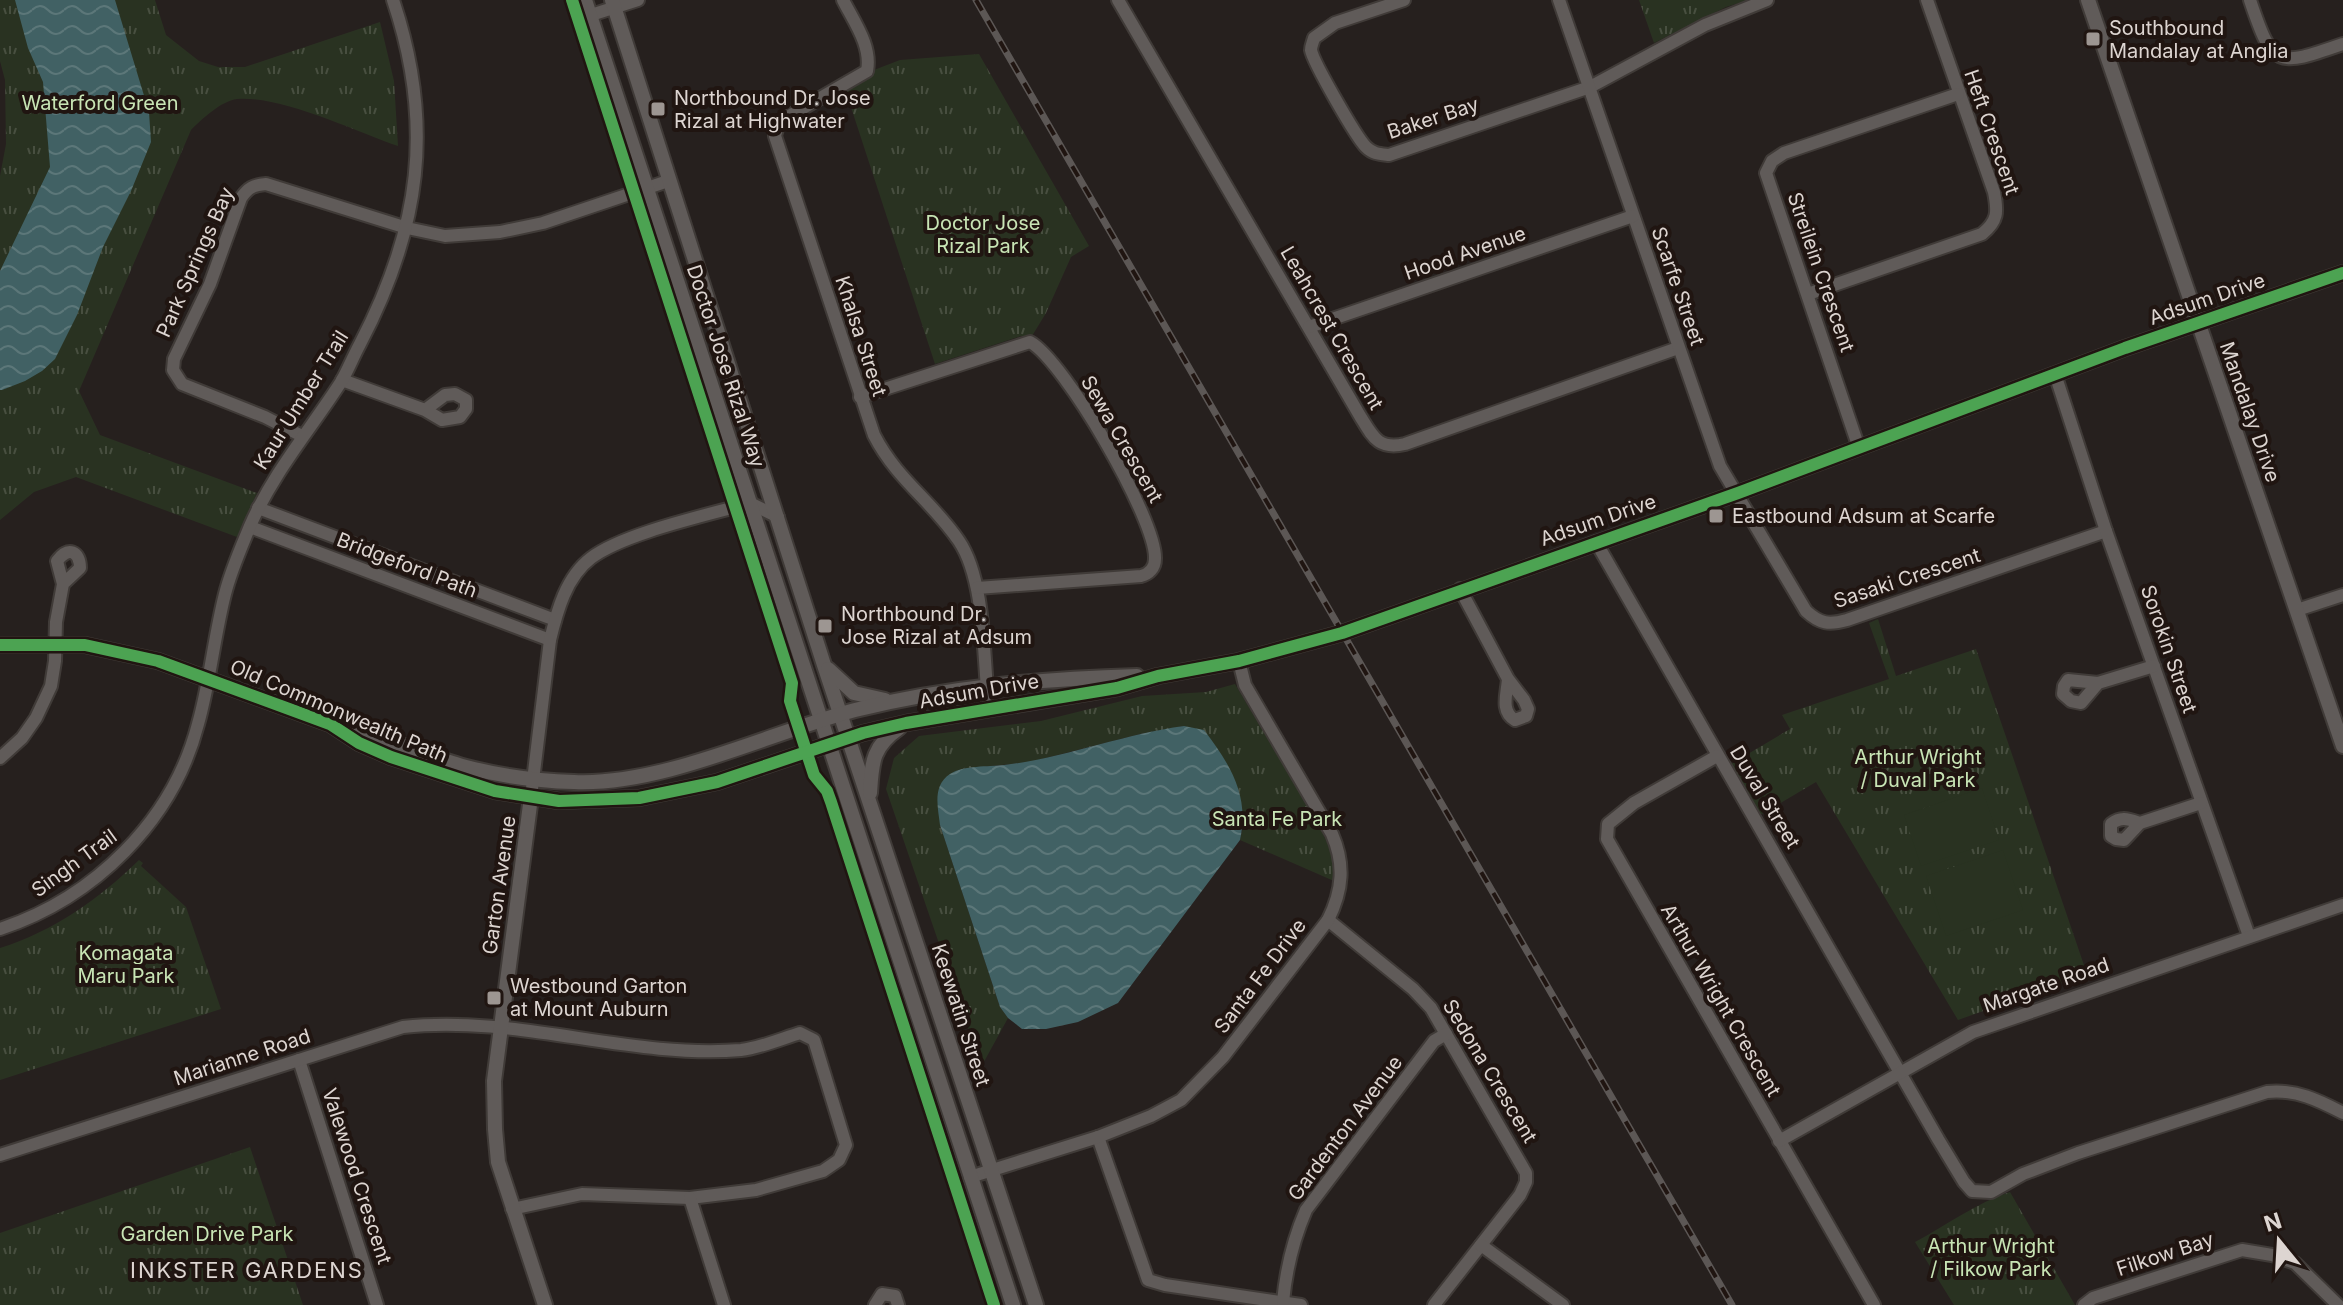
<svg xmlns="http://www.w3.org/2000/svg" width="2343" height="1305" font-family="Inter,sans-serif">
	<style>
		.park { fill: url(#park-tufts) }
		.pitch { fill: #293221 }
		.water { fill: url(#water-waves) }
		.lines { fill: none; stroke-linecap: round; stroke-linejoin: round }
		.minor-casing { stroke: #403b38; stroke-width: 16 }
		.tertiary-casing { stroke: #403b38; stroke-width: 18 }
		.minor { stroke: #605b59; stroke-width: 12 }
		.tertiary { stroke: #605b59; stroke-width: 14 }
		.rail-casing { stroke: #5c5755; stroke-width: 7 }
		.rail { stroke: #201511; stroke-width: 4; stroke-dasharray: 12; stroke-linecap: butt }
		.cycleway-casing { stroke: #201511; stroke-width: 17 }
		.cycleway { stroke: #4ca352; stroke-width: 12 }
		.poi-dot { fill: #9d9692; stroke: #201511; stroke-width: 3 }
		.labels { text-anchor: middle; dominant-baseline: central; stroke-width: 8; stroke-linejoin: round; paint-order: stroke }
		.poi-label { font-size: 20px; fill: #ddd5d1; stroke: #201511; text-anchor: start }
		.park-label { font-size: 20px; fill: #c8e5b5; stroke: #201511 }
		.street-label { font-size: 20px; fill: #ddd5d1; stroke: #201511 }
		.neighbourhood-label { font-size: 22px; letter-spacing: 2px; fill: #ddd5d1; stroke: #201511 }
	</style>
	<defs>
		<pattern id="park-tufts" width="24" height="20" patternUnits="userSpaceOnUse" patternTransform="scale(2)"><rect width="24" height="20" fill="#293221"/><path d="M3 7l-1-3M5 7V3M7 7l1-3M15 17l-1-3M17 17v-4M19 17l1-3" fill="none" stroke="#484f40"/></pattern>
		<pattern id="water-waves" width="16" height="10" patternUnits="userSpaceOnUse" patternTransform="scale(2)"><rect width="16" height="10" fill="#416164"/><path d="M0 5q4-4 8 0t8 0" fill="none" stroke="#5c7779"/></pattern>
	</defs>
	<rect width="100%" height="100%" fill="#26201e"/>
	<!-- park -->
	<g class="park">
		<path d="M0,0H155L166,35L199,61L218,67H245L380,22L394,81L398,146C355,131 280,95 237,99C221,101 202,119 191,130L79,391L100,435L257,493L237,537L76,477L34,492L0,520V176L6,144L5,80L0,61Z"/>
		<polygon points="1639,0 1748,0 1726,7 1654,43"/>
		<polygon points="979,54 1089,246 1071,257 1046,313 1032,336 1021,336 935,364 846,92 865,81 874,70 900,60"/>
		<polygon points="1878,619 1896,676 1976,649 2087,974 1958,1020 1816,782 1760,815 1731,764 1790,729 1782,715 1889,679 1869,623"/>
		<polygon points="1235,684 1320,827 1332,854 1334,881 1240,840 1243,827 1184,726 1140,734 1030,762 962,769 940,825 1000,1007 1008,1018 980,1069 979,1060 886,789 894,758 919,736 1041,721 1142,696 1206,692"/>
		<path d="M139,860L143,863L141,866L186,907L221,1009L0,1080V948C54,931 99,899 139,860Z"/>
		<polygon points="250,1147 303,1305 0,1305 0,1233"/>
		<path d="M2010,1192L2075,1305H1954L1915,1242C1947,1225 1976,1203 2010,1192Z"/>
	</g>
	<!-- pitch -->
	<g class="pitch">
		<polygon points="1982,788 1999,840 1921,866 1904,815"/>
		<polygon points="2003,850 2023,910 1946,936 1926,876"/>
	</g>
	<!-- water -->
	<g class="water">
		<polygon points="15,0 115,0 149,112 151,142 131,191 103,247 77,315 55,359 42,371 25,381 2,390 0,390 0,271 50,167 43,82 28,48"/>
		<path d="M1184,726L1204,730C1230,764 1250,796 1240,840L1118,1003L1078,1022L1046,1029H1022L1008,1018L1000,1007L940,825C938,807 932,786 950,774C964,765 988,767 1004,765C1065,758 1123,734 1184,726Z"/>
	</g>
	<g class="lines">
		<!-- minor casing -->
		<g class="minor-casing">
			<g id="minor">
				<path d="M843,0C854,22 872,46 867,71L791,115L778,125L775,136L874,435C897,480 932,501 959,541C986,581 983,661 989,710"/>
				<path d="M1118,0L1360,416C1373,437 1378,450 1405,444L1678,348"/>
				<path d="M1404,0L1335,23L1314,38C1313,42 1311,46 1311,50C1313,62 1356,137 1366,147C1373,154 1380,154 1389,155L1590,87L1705,25L1767,0"/>
				<path d="M1559,0L1720,466L1806,611C1820,624 1829,625 1847,620L2106,531"/>
				<path d="M2250,0C2273,69 2277,67 2343,44"/>
				<polyline points="591,15 638,0"/>
				<path d="M1808,294L1982,234C1998,221 1998,212 1994,192L1927,0"/>
				<polyline points="1309,327 1633,216"/>
				<polyline points="2055,374 2106,531 2249,936"/>
				<polyline points="342,380 425,410 442,420 460,417 466,409 466,400 455,394 445,395 425,410"/>
				<path d="M860,397L1030,342C1064,360 1157,520 1155,559C1155,568 1149,574 1141,576L977,588"/>
				<path d="M302,436L265,417L182,384L173,370L174,359L210,284L241,198C248,188 253,185 266,184L407,228L445,236L500,232L543,223L668,181"/>
				<polyline points="1859,448 1766,173 1772,161 1784,153 1958,94"/>
				<polyline points="258,508 555,620"/>
				<polyline points="250,527 550,640"/>
				<path d="M1596,542L1938,1139L1964,1182L1972,1191L1991,1192L2023,1174L2078,1153L2267,1092C2296,1089 2318,1100 2343,1113"/>
				<path d="M1460,589L1508,679L1524,700L1528,709L1526,716L1515,720C1500,711 1507,694 1508,679"/>
				<polyline points="2297,610 2343,595"/>
				<polyline points="2098,683 2081,703 2071,701 2063,694 2064,686 2068,680 2098,683 2154,666"/>
				<polyline points="1717,756 1634,803 1608,824 1607,839 1874,1305"/>
				<path d="M0,758L22,738L36,718L51,686L55,661L56,622L63,584L57,561C68,546 80,551 80,568L63,584"/>
				<path d="M531,797L550,640C557,611 566,577 591,558C624,533 708,515 750,503L778,517"/>
				<path d="M2140,823C2128,819 2121,816 2111,824V836L2116,839L2124,840L2140,823L2201,803"/>
				<polyline points="1328,920 1413,989 1431,1008 1526,1173 1526,1182 1520,1195 1434,1305"/>
				<path d="M0,929C94,898 173,821 198,724C210,682 214,637 225,594C231,570 241,548 250,526C273,473 310,430 341,382C348,370 353,357 360,344C420,229 435,125 393,0"/>
				<polyline points="299,1060 377,1305"/>
				<polyline points="1098,1137 1148,1280 1165,1285 1301,1305"/>
				<polyline points="1779,1141 1973,1032 2343,905"/>
				<path d="M0,1155L403,1027C516,1014 628,1059 741,1050C760,1048 781,1039 800,1033L814,1040L846,1145L839,1160L823,1171L756,1190L690,1198L582,1194L512,1209"/>
				<path d="M970,1177L1098,1137L1151,1116L1181,1100L1223,1057L1328,920C1343,890 1345,864 1332,834L1245,685L1239,661"/>
				<polyline points="690,1198 724,1305"/>
				<polyline points="1481,1245 1563,1305"/>
				<path d="M1283,1302C1286,1269 1293,1240 1306,1210L1434,1041L1446,1034"/>
				<polyline points="875,1305 882,1294 895,1296 898,1305"/>
				<polyline points="2084,1305 2093,1298 2242,1250 2272,1255 2295,1263 2338,1305"/>
			</g>
		</g>
		<!-- tertiary casing -->
		<g class="tertiary-casing">
			<g id="tertiary">
				<polyline points="585,0 1013,1305"/>
				<polyline points="612,0 824,665 1036,1305"/>
				<polyline points="2088,0 2343,746"/>
				<polyline points="0,645 85,645 158,661 330,724 359,743 391,757 495,791 559,801 639,798 717,782 863,733 906,723 1117,688 1158,676 1239,661 1342,633 1738,493 2125,348 2343,273"/>
				<polyline points="828,669 854,693 885,700"/>
				<path d="M339,726C383,735 423,755 466,767C501,776 538,781 574,782C662,786 769,733 855,710C947,687 1042,679 1137,676"/>
				<path d="M870,793C872,762 872,747 899,728"/>
				<polyline points="531,797 494,1081 495,1129 498,1162 545,1305"/>
			</g>
		</g>
		<!-- minor -->
		<use href="#minor" class="minor"/>
		<!-- tertiary -->
		<use href="#tertiary" class="tertiary"/>
		<!-- rail casing -->
		<g class="rail-casing">
			<polyline id="rail" points="976,0 1732,1305"/>
		</g>
		<!-- rail -->
		<use href="#rail" class="rail"/>
		<!-- cycleway casing -->
		<g class="cycleway-casing">
			<g id="cycleway">
				<polyline points="572,0 792,683 790,701 814,775 827,791 831,802 994,1305"/>
				<polyline points="0,645 85,645 158,661 330,724 359,743 391,757 495,791 559,801 639,798 717,782 863,733 906,723 1117,688 1158,676 1239,661 1342,633 1738,493 2125,348 2343,273"/>
			</g>
		</g>
		<!-- cycleway -->
		<use href="#cycleway" class="cycleway"/>
	</g>
	<!-- markers -->
	<g class="poi-dot">
		<rect x="2085" y="31" width="16" height="16" rx="4"/>
		<rect x="650" y="101" width="16" height="16" rx="4"/>
		<rect x="1708" y="508" width="16" height="16" rx="4"/>
		<rect x="817" y="618" width="16" height="16" rx="4"/>
		<rect x="486" y="990" width="16" height="16" rx="4"/>
	</g>
	<g class="labels">
		<!-- poi labels -->
		<g class="poi-label">
			<text x="2109" y="28">Southbound<tspan x="2109" dy="23">Mandalay at Anglia</tspan></text>
			<text x="674" y="98">Northbound Dr. Jose<tspan x="674" dy="23">Rizal at Highwater</tspan></text>
			<text x="1732" y="516">Eastbound Adsum at Scarfe</text>
			<text x="841" y="614">Northbound Dr.<tspan x="841" dy="23">Jose Rizal at Adsum</tspan></text>
			<text x="510" y="986">Westbound Garton<tspan x="510" dy="23">at Mount Auburn</tspan></text>
		</g>
		<!-- park labels -->
		<g class="park-label">
			<text x="100" y="103">Waterford Green</text>
			<text x="983" y="223">Doctor Jose<tspan x="983" dy="23">Rizal Park</tspan></text>
			<text x="1918" y="757">Arthur Wright<tspan x="1918" dy="23">/ Duval Park</tspan></text>
			<text x="1277" y="819">Santa Fe Park</text>
			<text x="126" y="953">Komagata<tspan x="126" dy="23">Maru Park</tspan></text>
			<text x="207" y="1234">Garden Drive Park</text>
			<text x="1991" y="1246">Arthur Wright<tspan x="1991" dy="23">/ Filkow Park</tspan></text>
		</g>
		<!-- street labels -->
		<g class="street-label">
			<text transform="translate(1433 118) rotate(-18)">Baker Bay</text>
			<text transform="translate(1992 132) rotate(71)">Heft Crescent</text>
			<text transform="translate(1465 253) rotate(-19)">Hood Avenue</text>
			<text transform="translate(195 262) rotate(-66)">Park Springs Bay</text>
			<text transform="translate(1821 272) rotate(71)">Streilein Crescent</text>
			<text transform="translate(1678 286) rotate(71)">Scarfe Street</text>
			<text transform="translate(2207 299) rotate(-19)">Adsum Drive</text>
			<text transform="translate(1332 328) rotate(60)">Leahcrest Crescent</text>
			<text transform="translate(861 336) rotate(72)">Khalsa Street</text>
			<text transform="translate(726 366) rotate(72)">Doctor Jose Rizal Way</text>
			<text transform="translate(301 400) rotate(-58)">Kaur Umber Trail</text>
			<text transform="translate(2250 412) rotate(71)">Mandalay Drive</text>
			<text transform="translate(1122 439) rotate(60)">Sewa Crescent</text>
			<text transform="translate(1598 520) rotate(-19)">Adsum Drive</text>
			<text transform="translate(407 565) rotate(21)">Bridgeford Path</text>
			<text transform="translate(1907 578) rotate(-18)">Sasaki Crescent</text>
			<text transform="translate(2169 649) rotate(71)">Sorokin Street</text>
			<text transform="translate(979 691) rotate(-10)">Adsum Drive</text>
			<text transform="translate(339 711) rotate(23)">Old Commonwealth Path</text>
			<text transform="translate(1765 797) rotate(59)">Duval Street</text>
			<text transform="translate(74 863) rotate(-36)">Singh Trail</text>
			<text transform="translate(499 885) rotate(-82)">Garton Avenue</text>
			<text transform="translate(1260 976) rotate(-53)">Santa Fe Drive</text>
			<text transform="translate(2046 985) rotate(-19)">Margate Road</text>
			<text transform="translate(1721 1000) rotate(60)">Arthur Wright Crescent</text>
			<text transform="translate(961 1015) rotate(72)">Keewatin Street</text>
			<text transform="translate(242 1057) rotate(-18)">Marianne Road</text>
			<text transform="translate(1490 1071) rotate(59)">Sedona Crescent</text>
			<text transform="translate(1345 1128) rotate(-53)">Gardenton Avenue</text>
			<text transform="translate(357 1176) rotate(72)">Valewood Crescent</text>
			<text transform="translate(2165 1254) rotate(-18)">Filkow Bay</text>
		</g>
		<!-- neighbourhood labels -->
		<g class="neighbourhood-label">
			<text x="247" y="1270">INKSTER GARDENS</text>
		</g>
	</g>
	<!-- north arrow -->
	<g transform="translate(2279 1241) rotate(342)" stroke="#201511" stroke-width="6" paint-order="stroke">
	<path d="M0-6L14 30L0 20L-14 30Z" fill="#ddd5d1"/>
	<text y="-12" font-size="22" font-weight="bold" text-anchor="middle" fill="#ddd5d1">N</text>
	</g>
</svg>
